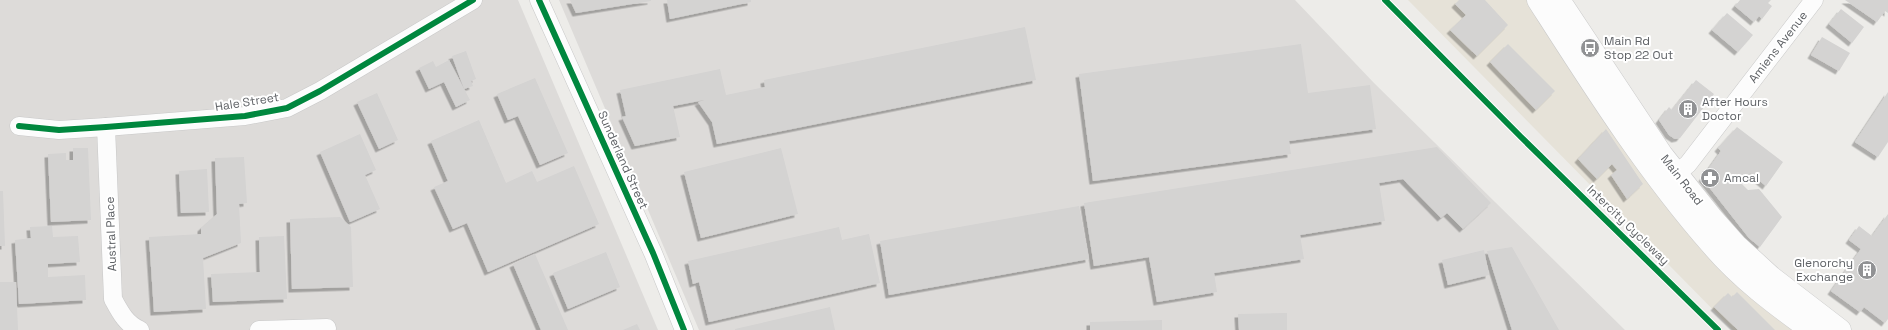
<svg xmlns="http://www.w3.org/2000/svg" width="1888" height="330" font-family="'Space Grotesk',sans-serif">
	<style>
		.commercial { fill: #e6e2d8 }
		.industrial { fill: #dddbd9 }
		.building { fill: #d4d3d2; filter: url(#shadow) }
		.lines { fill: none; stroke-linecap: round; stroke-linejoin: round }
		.minor-casing { stroke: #c8c8c8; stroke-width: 19 }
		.secondary-casing { stroke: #cacaca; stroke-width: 23 }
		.minor { stroke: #fcfcfc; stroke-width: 18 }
		.secondary { stroke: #fcfcfc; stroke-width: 22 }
		.cycleway-casing { stroke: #fff; stroke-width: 8 }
		.cycleway { stroke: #00873e; stroke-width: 6 }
		.labels { text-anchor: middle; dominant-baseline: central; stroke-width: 4; stroke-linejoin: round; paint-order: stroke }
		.poi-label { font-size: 12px; fill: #5f6266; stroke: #fff; text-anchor: start }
		.street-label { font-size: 12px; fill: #5f6266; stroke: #fff }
	</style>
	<defs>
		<filter id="shadow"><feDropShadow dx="-3.5" dy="3.5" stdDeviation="0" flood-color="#0004"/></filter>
	</defs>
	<rect width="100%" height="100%" fill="#edece9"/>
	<!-- commercial -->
	<polygon class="commercial" points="1408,0 1529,0 1647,181 1760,306 1793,330 1733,330"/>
	<!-- industrial -->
	<g class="industrial">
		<polygon points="0,0 518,0 658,330 0,330"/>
		<polygon points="559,0 1295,0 1374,83 1625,330 699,330"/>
	</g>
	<!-- building -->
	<g class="building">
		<polygon points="570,0 651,0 651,1 576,13"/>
		<polygon points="667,0 751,0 751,2 670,19"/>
		<polygon points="1459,0 1485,0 1508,25 1477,56 1450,30 1466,15 1455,4"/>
		<polygon points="1740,0 1771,0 1768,3 1772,6 1762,19 1759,16 1754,22 1735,6"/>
		<polygon points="1845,0 1888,0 1888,13 1885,11 1877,22"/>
		<polygon points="1841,9 1864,27 1852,43 1829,24"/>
		<polygon points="1727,13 1753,35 1738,52 1712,30"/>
		<polygon points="1025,27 1036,80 717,144 712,122 698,102 704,100 673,106 680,137 635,146 622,117 626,116 620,90 720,69 726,95 765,87 764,80"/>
		<polygon points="1822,37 1850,53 1839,71 1811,55"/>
		<polygon points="1301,44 1308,93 1370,85 1376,129 1289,141 1291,154 1093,181 1079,74"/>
		<polygon points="1508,44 1555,91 1536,110 1490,62"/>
		<polygon points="466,51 476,79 471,81 473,86 464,89 452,56"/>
		<polygon points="449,60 470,100 456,107 444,82 429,89 419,68 433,61 436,67"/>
		<polygon points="535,78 568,153 540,165 518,116 508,120 497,94"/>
		<polygon points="1696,80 1714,94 1680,138 1675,139 1669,135 1659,120 1669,107 1672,110"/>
		<polygon points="1888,92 1888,142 1878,157 1855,142"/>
		<polygon points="377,93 398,140 379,149 357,102"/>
		<polygon points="479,120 506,183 532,171 537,182 574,166 599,224 488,272 467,223 453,229 434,187 448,181 431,141"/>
		<polygon points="1737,127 1783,162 1766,186 1750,173 1742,184 1748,190 1759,189 1782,217 1760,247 1749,238 1702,178 1721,151 1718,148"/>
		<polygon points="1606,129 1643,184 1627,199 1611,175 1617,170 1612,164 1597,179 1578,159"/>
		<polygon points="360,134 376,170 365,175 380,209 350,222 320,152"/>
		<polygon points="1437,147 1491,203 1463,229 1447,213 1441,218 1403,179 1379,183 1385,221 1300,235 1304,259 1214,273 1217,292 1157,302 1149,257 1094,266 1084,203"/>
		<polygon points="73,148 88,148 91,220 51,222 48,154 66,153 66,160 73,160"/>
		<polygon points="781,148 798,214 701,238 684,172"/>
		<polygon points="244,157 247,203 239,204 241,243 203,258 206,309 154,312 149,237 201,234 201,228 217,214 215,158"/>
		<polygon points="207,169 209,212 181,213 179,171"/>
		<polygon points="0,191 3,191 5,246 0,246"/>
		<polygon points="1079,206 1089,259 889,295 880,241"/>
		<polygon points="1888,214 1888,319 1885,323 1864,307 1860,312 1831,291 1861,249 1849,240 1859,226 1872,236"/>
		<polygon points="340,217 351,227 353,287 292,289 290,219"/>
		<polygon points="52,226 53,237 78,236 80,262 48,264 48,277 85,275 86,300 19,304 15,240 31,238 30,227"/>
		<polygon points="839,227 842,240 869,234 880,283 709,322 699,282 693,284 688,261"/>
		<polygon points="284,236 287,299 213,302 211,274 260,272 259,237"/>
		<polygon points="1512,247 1559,330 1512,330 1487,251"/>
		<polygon points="1484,250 1489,275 1448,285 1442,260"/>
		<polygon points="606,252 620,287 568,309 553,273"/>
		<polygon points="535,254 568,330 541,330 513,264"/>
		<polygon points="0,282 16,282 18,330 0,330"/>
		<polygon points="1737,292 1775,330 1738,330 1714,307 1728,293 1732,297"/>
		<polygon points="830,307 835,330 735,330 735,329"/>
		<polygon points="1287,313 1287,330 1239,330 1238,314"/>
		<polygon points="1162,320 1162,330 1090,330 1090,322"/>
		<polygon points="637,324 640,330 623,330"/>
	</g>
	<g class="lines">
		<!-- minor casing -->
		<g class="minor-casing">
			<g id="minor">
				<polyline points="539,0 653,253 684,330"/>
				<polyline points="19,126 59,130 106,127 245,116 287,108 320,91 473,0"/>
				<path d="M106,127L113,299C120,312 126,324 140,330"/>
				<polyline points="1665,180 1676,174 1688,164 1814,0"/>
				<polyline points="259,330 327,328"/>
			</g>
		</g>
		<!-- secondary casing -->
		<g class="secondary-casing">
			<g id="secondary">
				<path d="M1538,0C1592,84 1646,170 1712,245C1740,278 1776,305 1811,330"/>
				<polyline points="1559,0 1662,155 1712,218 1736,245 1771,277 1840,330"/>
			</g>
		</g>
		<!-- minor -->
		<use href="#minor" class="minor"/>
		<!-- secondary -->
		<use href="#secondary" class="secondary"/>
		<!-- cycleway casing -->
		<g class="cycleway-casing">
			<g id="cycleway">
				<polyline points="539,0 653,253 684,330"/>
				<polyline points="1385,0 1521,137 1718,330"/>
				<polyline points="19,126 59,130 106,127 245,116 287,108 320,91 473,0"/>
			</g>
		</g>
		<!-- cycleway -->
		<use href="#cycleway" class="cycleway"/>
	</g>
	<!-- icons -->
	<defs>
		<g id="bus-disc" transform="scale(1)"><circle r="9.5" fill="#919294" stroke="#fff"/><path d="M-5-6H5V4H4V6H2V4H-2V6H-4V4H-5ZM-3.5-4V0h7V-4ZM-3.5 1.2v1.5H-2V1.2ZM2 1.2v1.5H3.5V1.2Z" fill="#fff"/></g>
		<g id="building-disc" transform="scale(1)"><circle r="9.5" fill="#919294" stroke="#fff"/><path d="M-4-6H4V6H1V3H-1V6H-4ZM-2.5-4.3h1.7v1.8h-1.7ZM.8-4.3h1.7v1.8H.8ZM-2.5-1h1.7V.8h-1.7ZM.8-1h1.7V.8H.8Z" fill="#fff"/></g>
		<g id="pharmacy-disc" transform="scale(1)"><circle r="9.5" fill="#919294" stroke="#fff"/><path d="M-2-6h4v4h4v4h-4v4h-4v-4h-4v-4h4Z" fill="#fff"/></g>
	</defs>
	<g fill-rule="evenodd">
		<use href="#bus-disc" x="1590" y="48"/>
		<use href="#building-disc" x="1688" y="109"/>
		<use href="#pharmacy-disc" x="1710" y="178"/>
		<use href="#building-disc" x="1867" y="270"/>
	</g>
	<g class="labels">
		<!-- poi labels -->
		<g class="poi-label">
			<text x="1604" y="41">Main Rd<tspan x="1604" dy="14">Stop 22 Out</tspan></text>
			<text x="1702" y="102">After Hours<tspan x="1702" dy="14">Doctor</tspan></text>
			<text x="1724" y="178">Amcal</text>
			<text x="1853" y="263" text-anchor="end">Glenorchy<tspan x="1853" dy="14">Exchange</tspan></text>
		</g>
		<!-- street labels -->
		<g class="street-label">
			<text transform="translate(1778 47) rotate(-52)">Amiens Avenue</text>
			<text transform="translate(247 102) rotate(-9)">Hale Street</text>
			<text transform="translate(623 160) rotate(66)">Sunderland Street</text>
			<text transform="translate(1682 180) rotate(52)">Main Road</text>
			<text transform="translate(1628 225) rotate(44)">Intercity Cycleway</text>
			<text transform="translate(111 234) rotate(-92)">Austral Place</text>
		</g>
	</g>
</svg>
